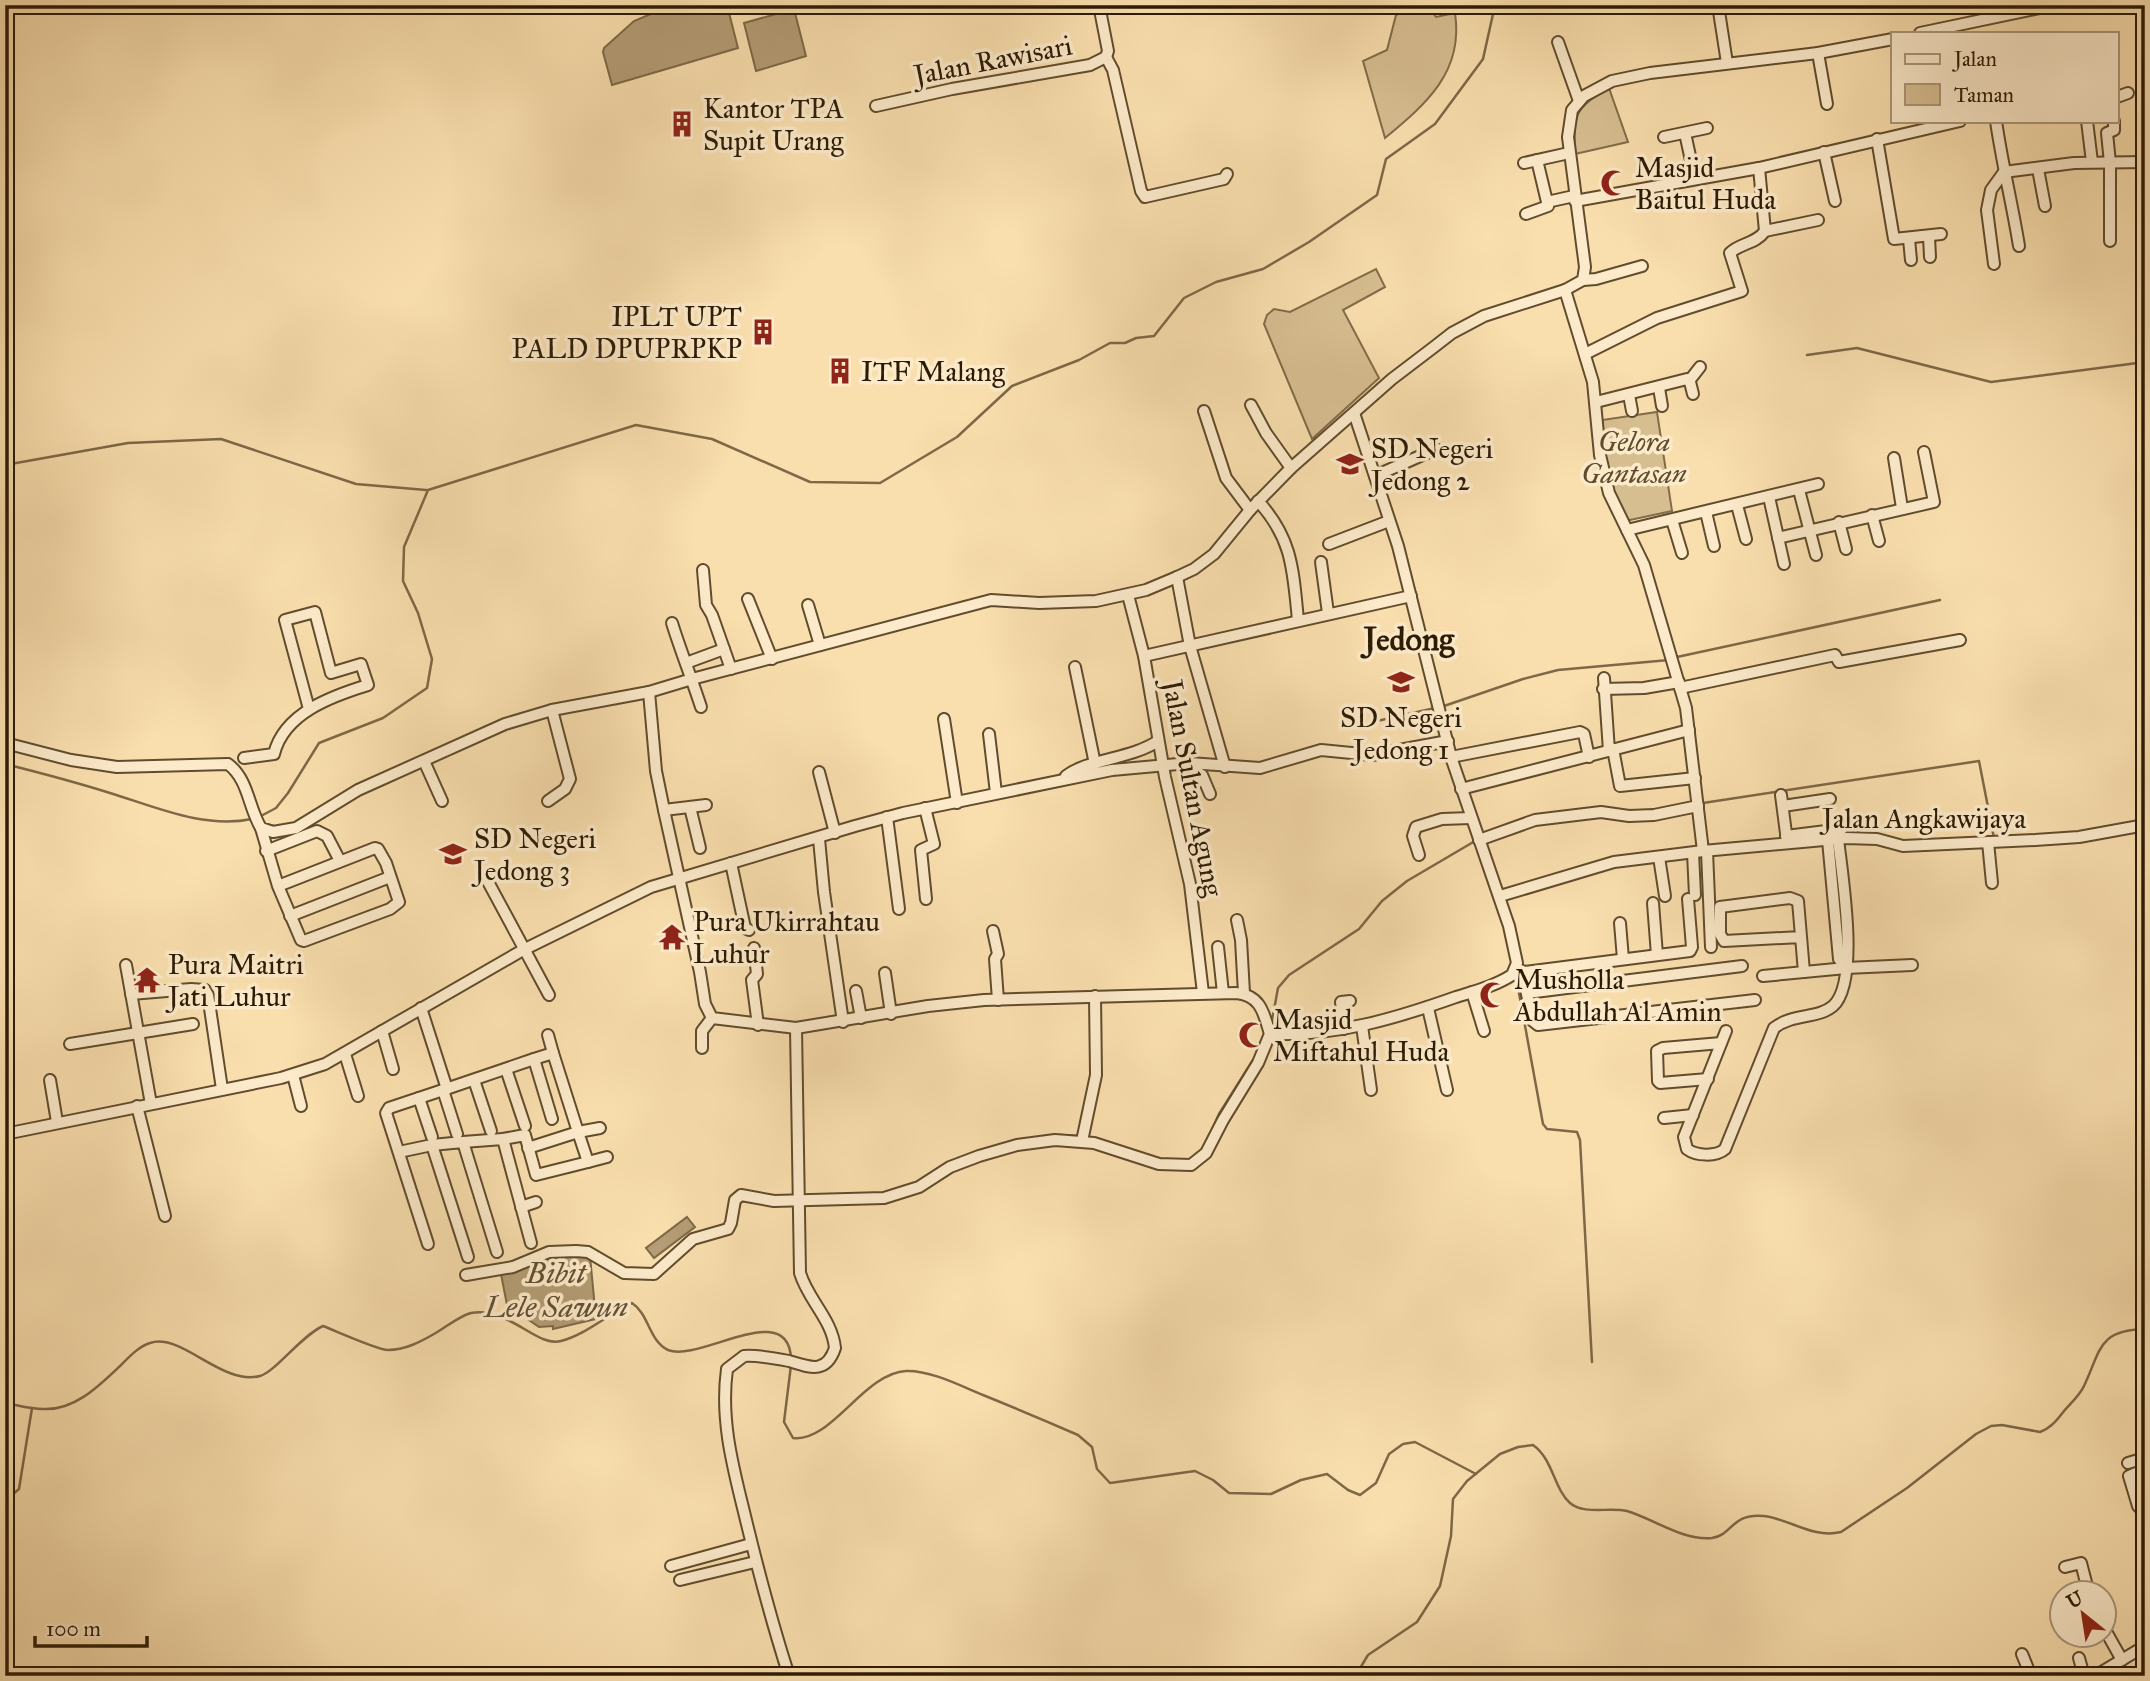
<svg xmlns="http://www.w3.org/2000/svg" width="2150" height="1681" font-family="'IM FELL Great Primer',serif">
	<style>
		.green { fill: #d7be91; stroke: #826c4a; stroke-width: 2 }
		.water { fill: #b49c74; stroke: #7e6847; stroke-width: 2 }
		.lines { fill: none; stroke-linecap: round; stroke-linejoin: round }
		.stream { stroke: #7e6847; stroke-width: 2.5 }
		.minor-casing { stroke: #604c2e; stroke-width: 14 }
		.minor { stroke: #fceaca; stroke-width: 10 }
		.labels { text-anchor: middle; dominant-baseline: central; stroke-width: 7; stroke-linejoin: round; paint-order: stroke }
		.street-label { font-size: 28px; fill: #2c1b04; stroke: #fceaca }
		.poi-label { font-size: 28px; fill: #2c1b04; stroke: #fceaca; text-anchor: start }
		.park-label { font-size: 28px; font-style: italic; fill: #5f4c2e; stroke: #fceaca }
		.water-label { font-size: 30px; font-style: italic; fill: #624f31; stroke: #fceaca }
		.quarter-label { font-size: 32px; font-weight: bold; fill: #2c1b04; stroke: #fceaca }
	</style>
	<rect width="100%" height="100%" fill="#fadfae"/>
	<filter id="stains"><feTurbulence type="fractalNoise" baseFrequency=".00286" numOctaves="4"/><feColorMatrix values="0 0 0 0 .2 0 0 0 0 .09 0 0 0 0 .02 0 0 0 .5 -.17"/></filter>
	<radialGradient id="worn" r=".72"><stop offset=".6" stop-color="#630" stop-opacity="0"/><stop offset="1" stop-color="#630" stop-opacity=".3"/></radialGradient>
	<!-- green -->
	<g class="green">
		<path d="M1417,5H1427L1436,17L1455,13C1464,72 1426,104 1385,138L1363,61L1387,50L1396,15Z"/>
		<path d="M1609,88L1628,142L1575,154C1574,115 1573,109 1609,88Z"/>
		<polygon points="1376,269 1385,287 1343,310 1379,378 1312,439 1264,324 1267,315 1274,309 1290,312"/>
		<path d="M1657,412L1672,511L1630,520L1624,518C1607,481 1605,460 1602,420Z"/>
	</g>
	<!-- water -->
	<g class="water">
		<polygon points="672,5 727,5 738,48 612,85 603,52 604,48 634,21"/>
		<polygon points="794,9 806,56 756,71 744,23"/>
		<polygon points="687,1217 695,1227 654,1258 646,1248"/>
		<polygon points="546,1254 590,1256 596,1319 553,1329 553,1326 539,1327 507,1305 501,1274"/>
	</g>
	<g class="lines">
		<!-- stream -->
		<g class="stream">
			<polyline points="1807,355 1857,348 1991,382 2145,362"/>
			<polyline points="5,465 128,443 221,439 356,484 426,490"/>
			<polyline points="1677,657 1940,600"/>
			<polyline points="1444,706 1523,679 1558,670 1669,660"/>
			<polyline points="1377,721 1435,708"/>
			<path d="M5,764C41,773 75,782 110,793C156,807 204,829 252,819"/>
			<polyline points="1703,803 1979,761 1994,838"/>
			<polyline points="259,817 276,808 288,793 319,743 383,718 427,688 432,659 418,613 403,581 404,547 428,490 636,425 712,439 810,482 880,483 957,437 1012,386 1079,360 1110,343 1125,343 1136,338 1154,336 1184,298 1216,282 1263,269 1309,242 1377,195 1386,159 1435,124 1483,59 1495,5"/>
			<polyline points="1517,982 1543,1124 1547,1129 1577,1132 1580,1140 1592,1362"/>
			<polyline points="1271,1026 1278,988 1289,975 1359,929 1382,901 1407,881 1475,841"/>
			<polyline points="1059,1135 1078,1136"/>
			<polyline points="1208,1139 1219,1114 1253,1060"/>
			<polyline points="737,1192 738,1190 753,1192"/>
			<path d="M791,1365L784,1422L793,1438C831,1443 864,1373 906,1371C930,1370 961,1386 983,1395C1015,1408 1046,1421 1078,1435L1092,1447L1097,1469L1110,1483L1195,1471L1213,1480L1229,1493L1271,1494L1301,1480L1327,1474L1348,1490L1360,1495L1376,1483L1389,1454L1403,1444L1415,1442L1476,1474"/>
			<path d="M5,1403C17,1405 30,1409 43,1409C74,1411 99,1386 120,1366C128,1358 139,1346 150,1343C181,1332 222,1386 260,1376C275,1372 301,1336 323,1326C336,1331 378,1350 388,1350C405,1350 420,1342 434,1334C445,1328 459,1316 471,1313C508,1306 537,1348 561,1341C587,1334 608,1314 632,1303C649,1314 649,1341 668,1350C699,1363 789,1297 791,1359"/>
			<polyline points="5,1501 19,1489 32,1408"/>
			<path d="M1360,1676L1359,1670L1368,1655L1417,1622L1440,1586L1451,1536L1453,1499L1467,1481L1500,1454L1518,1447L1533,1445C1553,1459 1554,1489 1570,1503C1584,1515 1609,1507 1627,1511C1654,1519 1683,1541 1712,1538C1733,1535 1731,1513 1764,1516C1790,1519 1813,1539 1841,1532L1907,1488L1976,1434L1991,1426L2002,1425L2040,1432C2051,1428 2057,1420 2064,1411C2071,1403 2080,1395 2084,1386C2101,1350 2098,1330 2145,1329"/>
		</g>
		<!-- minor casing -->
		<g class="minor-casing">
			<g id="minor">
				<polyline points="1718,5 1727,63"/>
				<polyline points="2144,5 2145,9"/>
				<polyline points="1920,33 2054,5"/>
				<polyline points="1558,42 1579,101"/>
				<polyline points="1818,53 1827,104"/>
				<polyline points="1106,57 1113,70 1141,191 1145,197 1224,179 1227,174"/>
				<polyline points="2117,97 2128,93"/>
				<polyline points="876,106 952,89 1090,65 1106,57 1108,51 1099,5"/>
				<path d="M1996,121C2002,163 2012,203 2019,246"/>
				<polyline points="2087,121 2092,162"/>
				<polyline points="1685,133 1695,179"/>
				<polyline points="1664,137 1707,128"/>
				<polyline points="1877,139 1894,239 1941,234"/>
				<polyline points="1824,152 1835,201"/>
				<polyline points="1524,163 1569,153"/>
				<polyline points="2038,169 2045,206"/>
				<polyline points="1575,201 1759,168 1960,121"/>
				<polyline points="1547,202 1574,196"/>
				<polyline points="1526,214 1548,206 1537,160"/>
				<polyline points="1765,231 1818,220"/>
				<polyline points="1929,237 1930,257"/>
				<polyline points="1909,239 1911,260"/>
				<polyline points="2110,241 2110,163 2107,133 2114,130 2114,121"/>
				<polyline points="1994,264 1987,210 1991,190 2004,172 2074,163 2145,162"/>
				<polyline points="1583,280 1596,279 1642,266"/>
				<polyline points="1565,290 1593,382 1600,455 1609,493 1644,565 1686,708 1703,851"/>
				<path d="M1585,354L1657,318L1742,291L1730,253C1740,243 1756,244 1765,231L1759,168"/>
				<polyline points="1689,381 1700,367"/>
				<polyline points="1659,388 1662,406"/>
				<polyline points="1629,395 1632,411"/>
				<polyline points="1596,402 1687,379 1690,382 1693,394"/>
				<polyline points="1251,405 1266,433 1291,468"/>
				<polyline points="1204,411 1226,478 1250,510"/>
				<polyline points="1894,458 1902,508"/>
				<polyline points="1375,476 1436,449"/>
				<polyline points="1799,490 1816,555"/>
				<polyline points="1769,497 1784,564"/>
				<path d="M1258,501C1293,539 1293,571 1298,620"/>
				<polyline points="1737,505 1746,539"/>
				<polyline points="1706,512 1714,546"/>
				<polyline points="1872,515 1879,541"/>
				<polyline points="1672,520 1682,553"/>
				<polyline points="1839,522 1846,549"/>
				<polyline points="1627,530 1818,484"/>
				<polyline points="1778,538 1934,502 1924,452"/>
				<polyline points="1329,544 1389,521"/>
				<polyline points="1321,562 1328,613"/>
				<polyline points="703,570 706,605 712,615 731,669"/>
				<polyline points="1177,577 1190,646 1225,767"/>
				<polyline points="1128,595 1144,656 1165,777 1190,884 1203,993"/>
				<polyline points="748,599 772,659"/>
				<polyline points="808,605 820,645"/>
				<path d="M672,623C681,652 692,679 701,707"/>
				<polyline points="1144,656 1411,596"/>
				<polyline points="686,663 724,649"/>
				<polyline points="1075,667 1095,764"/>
				<polyline points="1604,678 1609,751"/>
				<polyline points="1680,688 1835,655 1839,662 1960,640"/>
				<polyline points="1603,689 1644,688 1679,682"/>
				<path d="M649,692L656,771L664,810L700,972L705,1004L712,1018L796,1028L928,1006L984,1000L1236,993C1261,995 1264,1014 1270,1034"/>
				<polyline points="944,719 957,803"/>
				<polyline points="989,734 996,793"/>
				<path d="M5,743L71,760L117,767L228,764C249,780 248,807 261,828L273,832L296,828L358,790L505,724L552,710L649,692L692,679L991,600L1039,603L1096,601L1146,590L1177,577L1194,569L1214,554L1250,510L1291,468L1392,379L1434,347L1452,333L1484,316L1565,290L1583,280L1585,267L1568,137L1572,110L1584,96L1612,81L1650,73L1818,53L1893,39"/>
				<polyline points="1613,749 1620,786 1695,778"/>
				<polyline points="1451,757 1580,732 1584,734 1589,757"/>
				<path d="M244,758L274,754C284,713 332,696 368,685L361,664L331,673L315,612L285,620L309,709"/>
				<polyline points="424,761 442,801"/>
				<polyline points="1189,763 1192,769 1202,775 1210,794"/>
				<polyline points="819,772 835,833"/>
				<path d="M1066,776C1088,759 1131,759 1158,741"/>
				<polyline points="1461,789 1689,730"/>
				<polyline points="1781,795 1787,841"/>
				<polyline points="548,801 565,789 570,779 552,710"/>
				<polyline points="1783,806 1830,799"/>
				<polyline points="690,807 700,848"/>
				<polyline points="925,808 934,844 921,850 926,899"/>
				<polyline points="664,810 706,805"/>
				<polyline points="887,817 899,909"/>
				<polyline points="261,828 278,886 301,940 304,941 390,909 399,902 386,863 378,849 375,848 278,886"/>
				<polyline points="1786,836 1842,829"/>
				<polyline points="819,839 824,892 843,1022"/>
				<polyline points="1479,840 1535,820 1601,812 1629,816 1654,815 1698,806"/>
				<polyline points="1828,840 1839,959 1846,968"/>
				<polyline points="1988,842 1992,883"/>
				<polyline points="266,851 317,831 327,836 340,861"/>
				<polyline points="1707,851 1711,947"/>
				<polyline points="1693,853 1695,895"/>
				<polyline points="1419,855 1413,836 1416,827 1442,819 1471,818"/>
				<polyline points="1659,857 1665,896"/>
				<polyline points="731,863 745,928 749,930"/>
				<polyline points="486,878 549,995"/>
				<polyline points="1500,896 1614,862 1703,851 1846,838 1877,839 1903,846 2035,840 2079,837 2145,825"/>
				<polyline points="1653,903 1657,955"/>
				<polyline points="290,916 390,877"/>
				<polyline points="1237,920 1241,940 1244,993"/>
				<polyline points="1620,923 1623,959"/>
				<polyline points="993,931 998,954 995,959 998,1000"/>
				<polyline points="1801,937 1724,941 1720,934 1720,907 1790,898 1798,901 1804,972"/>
				<polyline points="1218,947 1223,993"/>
				<polyline points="754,948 757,974 752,980 758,1025"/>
				<polyline points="126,965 151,1104"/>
				<polyline points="1516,969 1525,972 1690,951 1692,947 1688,899"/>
				<polyline points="885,973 891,1014"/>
				<polyline points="1515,973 1524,981 1533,1021 1538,1025 1755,1000"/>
				<polyline points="1763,976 1846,968 1912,965"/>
				<polyline points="856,991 861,1018"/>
				<polyline points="1472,992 1484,1031"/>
				<polyline points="1527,993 1742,966"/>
				<polyline points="131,994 191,989 205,990 208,995 222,1089"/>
				<polyline points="421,1008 447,1089"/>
				<polyline points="1428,1008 1447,1090"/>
				<polyline points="1362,1026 1371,1090"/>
				<polyline points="1344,1029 1341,1002 1350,1001"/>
				<polyline points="382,1031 393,1069"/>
				<path d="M1726,1031L1684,1137L1687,1149C1696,1156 1716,1157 1725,1149L1774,1028C1793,1013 1818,1019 1833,1006C1860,982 1842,875 1838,839"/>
				<polyline points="548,1035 553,1053"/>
				<polyline points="70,1044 193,1024"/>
				<polyline points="702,1048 702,1031 712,1018"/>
				<polyline points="345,1054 358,1096"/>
				<polyline points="506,1069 525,1126"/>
				<polyline points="293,1075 301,1106"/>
				<polyline points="1708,1079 1660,1083 1658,1081 1657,1051 1663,1048 1721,1043"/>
				<polyline points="50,1080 57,1122"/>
				<polyline points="474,1080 491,1131"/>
				<polyline points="419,1098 432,1137"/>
				<polyline points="137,1106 165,1216"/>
				<polyline points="1664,1118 1693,1115"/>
				<polyline points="5,1134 281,1078 325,1064 523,950 651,887 855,826 903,813 1112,770 1189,763 1260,768 1321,750 1372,755 1448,741"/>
				<polyline points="457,1134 443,1090 534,1059 552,1119"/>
				<polyline points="503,1139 525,1135 536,1175 588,1162 578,1132 600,1128"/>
				<polyline points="1082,1141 1096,1075 1095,996"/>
				<polyline points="463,1142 503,1139 531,1243"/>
				<polyline points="432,1145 468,1257"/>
				<polyline points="528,1148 578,1132 553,1053 534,1059"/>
				<polyline points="399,1152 432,1145 463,1142 497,1252"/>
				<polyline points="588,1162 607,1157"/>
				<polyline points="521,1207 536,1202"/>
				<polyline points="428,1244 386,1113 389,1108 443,1090"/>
				<path d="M466,1275L513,1267L549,1252L576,1251L588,1252L624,1273L654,1274L693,1239L728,1229L731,1223L735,1200L741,1195L774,1201L884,1198L919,1187L950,1167L979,1156L1017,1145L1055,1140L1094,1143L1159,1164L1191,1165L1206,1153L1223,1120L1258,1063L1270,1034C1337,1036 1394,1019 1456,997C1475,991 1495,986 1512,975L1517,963L1509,926L1451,757L1398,546L1354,413"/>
				<polyline points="2128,1463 2145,1458"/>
				<polyline points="2145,1469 2129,1476 2138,1506 2141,1509 2145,1508"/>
				<polyline points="671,1566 751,1544"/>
				<polyline points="2065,1567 2081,1563 2089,1594"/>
				<polyline points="680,1580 755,1562"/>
				<polyline points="2104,1628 2122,1660"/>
				<polyline points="2022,1654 2031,1676"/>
				<polyline points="2079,1658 2084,1676"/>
				<path d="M789,1676C772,1623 758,1570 745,1516C733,1467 720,1420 727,1369L744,1356C759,1355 774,1358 789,1361C809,1367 826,1375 835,1348C832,1319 808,1300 800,1273L796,1028"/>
				<polyline points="2095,1676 2145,1646"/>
			</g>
		</g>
		<!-- minor -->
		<use href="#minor" class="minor"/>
	</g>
	<!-- icons -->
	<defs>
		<g id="building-bare" transform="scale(2.1)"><path d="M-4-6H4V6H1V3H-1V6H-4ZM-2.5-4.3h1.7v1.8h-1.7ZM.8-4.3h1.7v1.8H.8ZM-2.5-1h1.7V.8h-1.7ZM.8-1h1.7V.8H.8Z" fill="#8f2418" stroke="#fceaca" stroke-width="2.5" paint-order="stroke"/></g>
		<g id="mosque-bare" transform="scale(2.1)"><path d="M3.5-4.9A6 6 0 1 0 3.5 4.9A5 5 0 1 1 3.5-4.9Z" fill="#8f2418" stroke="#fceaca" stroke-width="2.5" paint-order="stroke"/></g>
		<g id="school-bare" transform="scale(2.1)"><path d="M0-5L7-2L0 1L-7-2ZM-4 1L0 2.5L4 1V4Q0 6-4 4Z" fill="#8f2418" stroke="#fceaca" stroke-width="2.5" paint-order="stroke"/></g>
		<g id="temple-bare" transform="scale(2.1)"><path d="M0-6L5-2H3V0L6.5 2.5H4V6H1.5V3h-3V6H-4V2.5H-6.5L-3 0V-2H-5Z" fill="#8f2418" stroke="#fceaca" stroke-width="2.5" paint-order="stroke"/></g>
	</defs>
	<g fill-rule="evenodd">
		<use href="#building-bare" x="682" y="124"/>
		<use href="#mosque-bare" x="1614" y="183"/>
		<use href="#building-bare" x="763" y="332"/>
		<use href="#building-bare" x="840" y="371"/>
		<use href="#school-bare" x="1350" y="464"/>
		<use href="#school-bare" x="1401" y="682"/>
		<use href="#school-bare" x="453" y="854"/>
		<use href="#temple-bare" x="672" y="937"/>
		<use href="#temple-bare" x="147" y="980"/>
		<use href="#mosque-bare" x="1493" y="995"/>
		<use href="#mosque-bare" x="1252" y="1035"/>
	</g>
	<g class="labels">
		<!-- street labels -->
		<g class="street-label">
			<text transform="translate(993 60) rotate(-11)">Jalan Rawisari</text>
			<text transform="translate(1193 788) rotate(79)">Jalan Sultan Agung</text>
			<text x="1924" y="818">Jalan Angkawijaya</text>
		</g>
		<!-- poi labels -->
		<g class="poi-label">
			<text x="703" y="108">Kantor TPA<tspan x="703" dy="32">Supit Urang</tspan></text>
			<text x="1635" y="167">Masjid<tspan x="1635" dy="32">Baitul Huda</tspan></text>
			<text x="742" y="316" text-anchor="end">IPLT UPT<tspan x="742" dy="32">PALD DPUPRPKP</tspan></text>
			<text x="861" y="371">ITF Malang</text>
			<text x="1371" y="448">SD Negeri<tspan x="1371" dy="32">Jedong 2</tspan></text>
			<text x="1401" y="717" text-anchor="middle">SD Negeri<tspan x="1401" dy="32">Jedong 1</tspan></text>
			<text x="474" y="838">SD Negeri<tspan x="474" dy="32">Jedong 3</tspan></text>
			<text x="693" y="921">Pura Ukirrahtau<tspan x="693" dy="32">Luhur</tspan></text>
			<text x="168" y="964">Pura Maitri<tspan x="168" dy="32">Jati Luhur</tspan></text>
			<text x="1514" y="979">Musholla<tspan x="1514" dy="32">Abdullah Al Amin</tspan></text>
			<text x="1273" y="1019">Masjid<tspan x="1273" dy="32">Miftahul Huda</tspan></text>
		</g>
		<!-- park labels -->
		<g class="park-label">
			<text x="1634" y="441">Gelora<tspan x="1634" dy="32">Gantasan</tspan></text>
		</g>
		<!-- water labels -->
		<g class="water-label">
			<text x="556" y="1273">Bibit<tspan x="556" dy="34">Lele Sawun</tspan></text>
		</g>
		<!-- quarter labels -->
		<g class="quarter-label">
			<text x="1409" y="639">Jedong</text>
		</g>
	</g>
	<!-- margin -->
	<rect width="2150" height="1681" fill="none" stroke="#fadfae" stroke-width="28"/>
	<rect x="7" y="7" width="2136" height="1667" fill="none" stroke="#2c1b04" stroke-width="3.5"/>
	<rect x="14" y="14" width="2122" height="1653" fill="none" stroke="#2c1b04" stroke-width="2"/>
	<!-- legend -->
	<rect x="1891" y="32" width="228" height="91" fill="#fceaca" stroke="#a9977b" stroke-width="2"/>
	<rect x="1905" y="54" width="35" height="10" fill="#fceaca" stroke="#a9977b" stroke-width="2"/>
	<text x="1954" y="66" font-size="21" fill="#2c1b04">Jalan</text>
	<rect x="1905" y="84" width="35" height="21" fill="#d7be91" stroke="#a9977b" stroke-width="2"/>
	<text x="1954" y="102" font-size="21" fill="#2c1b04">Taman</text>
	<!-- north arrow -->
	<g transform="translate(2083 1614) rotate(330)"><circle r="33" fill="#fceaca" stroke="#a9977b" stroke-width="2"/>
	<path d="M0-5L12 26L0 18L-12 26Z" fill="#8f2418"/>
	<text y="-10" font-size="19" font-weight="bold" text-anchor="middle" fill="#2c1b04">U</text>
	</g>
	<!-- scale -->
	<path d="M35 1636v10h112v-10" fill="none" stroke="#2c1b04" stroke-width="3.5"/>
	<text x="46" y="1636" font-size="21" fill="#2c1b04" stroke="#fceaca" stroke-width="5" paint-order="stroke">100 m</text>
	<rect width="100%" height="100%" filter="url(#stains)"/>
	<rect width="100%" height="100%" fill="url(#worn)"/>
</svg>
